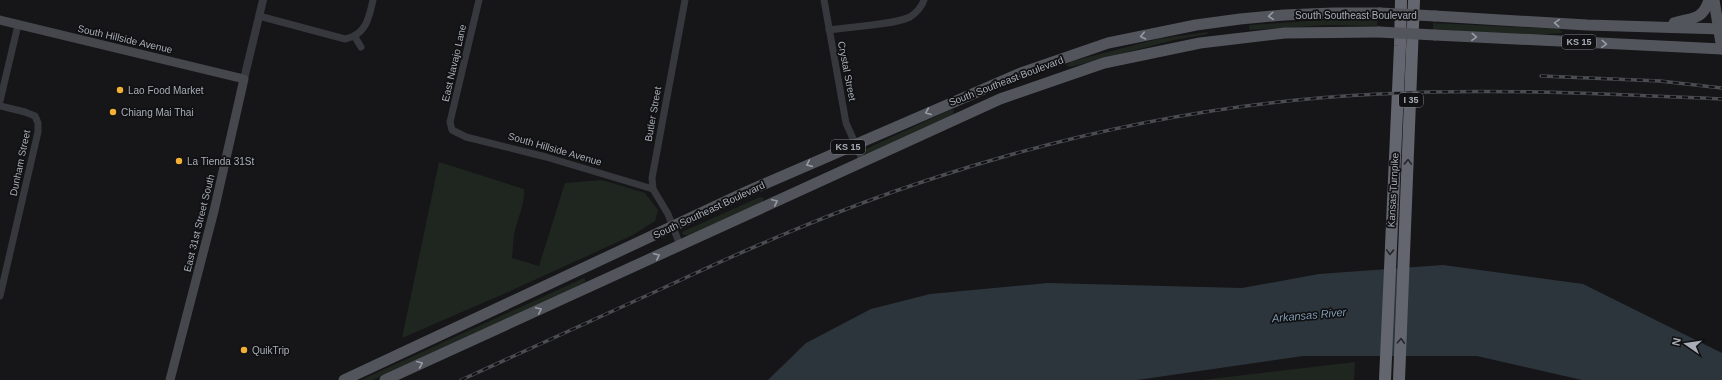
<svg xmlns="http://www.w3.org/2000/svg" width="1722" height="380" font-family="Helvetica,sans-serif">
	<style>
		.green { fill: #1e261f }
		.water { fill: #2c353c }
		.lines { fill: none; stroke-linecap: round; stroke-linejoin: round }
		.minor { stroke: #37383d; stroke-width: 7 }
		.tertiary { stroke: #37383d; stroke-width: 8 }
		.secondary { stroke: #45474d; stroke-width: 9 }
		.primary { stroke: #53555c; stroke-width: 11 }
		.motorway { stroke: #63666e; stroke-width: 12 }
		.rail-casing { stroke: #4a4c52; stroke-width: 3.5 }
		.rail { stroke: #111113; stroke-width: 2; stroke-dasharray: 6; stroke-linecap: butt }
		.primary-bridge { stroke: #53555c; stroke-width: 11 }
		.oneway { stroke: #979ba6 }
		.oneway2 { stroke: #26262a }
		.poi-dot { fill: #f2b134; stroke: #111113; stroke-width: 1.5 }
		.labels { text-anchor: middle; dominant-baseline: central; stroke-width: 3.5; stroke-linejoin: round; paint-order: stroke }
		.shield { fill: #111113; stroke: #7b7e86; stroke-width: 1 }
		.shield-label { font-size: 9px; font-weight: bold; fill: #a8adb8 }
		.street-label { font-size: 10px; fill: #a8adb8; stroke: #111113 }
		.poi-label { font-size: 10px; fill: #a8adb8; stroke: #111113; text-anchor: start }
		.water-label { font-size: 11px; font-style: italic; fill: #7f9bb3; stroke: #111113 }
	</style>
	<rect width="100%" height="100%" fill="#161618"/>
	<!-- green -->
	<g class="green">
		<polygon points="1377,19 1377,26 1327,25 1251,30 1249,29 1249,26 1251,25 1322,20"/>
		<path d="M1433,23L1559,29L1562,31V33C1520,37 1475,32 1433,29Z"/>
		<polygon points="1208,32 1207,34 1174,40 1070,67 1066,65 1073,61 1158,39"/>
		<polygon points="950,110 954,110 953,115 867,155 863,154 863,151 866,149"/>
		<path d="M439,162L524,189C525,205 517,219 514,235C513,242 513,250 512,258L539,266L565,183L602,180L645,193L658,210L655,221L633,235L508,292L402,338Z"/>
		<polygon points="760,197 764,198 762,202 690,235 683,235 682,232"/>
		<polygon points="584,278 586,281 576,287 373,380 361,380"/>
		<polygon points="1355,362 1354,380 1202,380"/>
	</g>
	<!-- water -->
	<polygon class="water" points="1443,265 1583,284 1722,353 1722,380 1582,380 1477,356 1303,356 1137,380 768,380 806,343 871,309 930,294 1048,283 1242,288 1319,274"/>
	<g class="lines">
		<!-- minor -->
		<g class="minor">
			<polyline points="479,0 450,122 452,130 466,137 546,157 653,189"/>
			<polyline points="824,0 846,123 863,161"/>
			<path d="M259,16L345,39C366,35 369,18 373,0"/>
			<path d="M829,30C849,27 893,25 910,17C916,13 922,6 924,0"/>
			<polyline points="355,37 361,47"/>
			<polyline points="0,101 18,25"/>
			<polyline points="0,106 25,112 35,116 38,123 38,132 0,296"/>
			<polyline points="680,245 668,214 653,189 652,178 685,0"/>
		</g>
		<!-- tertiary -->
		<polyline class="tertiary" points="244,79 263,0"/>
		<!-- secondary -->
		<polyline class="secondary" points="0,20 244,79 214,211 170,380"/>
		<!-- primary -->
		<g class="primary">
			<polyline points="1714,0 1722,49"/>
			<polyline points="1435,16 1587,25 1722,29"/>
			<path d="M1674,23C1690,17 1702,22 1709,0"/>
			<polyline points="1435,35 1722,49"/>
			<polyline points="344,380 748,191 1021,73 1108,43 1196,25 1240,19 1284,15 1333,13 1380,13"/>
			<polyline points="385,380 1000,99 1104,63 1200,43 1285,33 1379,32"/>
		</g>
		<!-- motorway -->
		<g class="motorway">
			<polyline points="1385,380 1400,46 1401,0"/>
			<polyline points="1399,380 1414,0"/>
		</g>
		<!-- rail casing -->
		<g class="rail-casing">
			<g id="rail">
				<polyline points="1541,76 1660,81 1722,88"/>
				<path d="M461,380C527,350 593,320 659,290C747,249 836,210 928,180C1073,132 1227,101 1379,94C1494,88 1608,94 1722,99"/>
			</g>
		</g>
		<!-- rail -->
		<use href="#rail" class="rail"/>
		<!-- primary-bridge -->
		<g class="primary-bridge">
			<polyline points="1380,13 1435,16"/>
			<polyline points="1379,32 1435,35"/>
		</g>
	</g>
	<!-- one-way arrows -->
	<defs><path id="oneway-chevron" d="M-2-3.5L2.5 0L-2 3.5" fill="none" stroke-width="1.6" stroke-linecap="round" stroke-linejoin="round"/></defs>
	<g class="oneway">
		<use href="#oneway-chevron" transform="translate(1271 16) rotate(175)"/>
		<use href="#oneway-chevron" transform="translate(1557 23) rotate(-177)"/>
		<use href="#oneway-chevron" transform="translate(1143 36) rotate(168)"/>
		<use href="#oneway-chevron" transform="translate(1474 37) rotate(3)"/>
		<use href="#oneway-chevron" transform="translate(1604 44) rotate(3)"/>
		<use href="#oneway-chevron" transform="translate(928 112) rotate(157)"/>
		<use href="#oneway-chevron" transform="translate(809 164) rotate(156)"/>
		<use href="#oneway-chevron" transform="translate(775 202) rotate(-25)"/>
		<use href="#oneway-chevron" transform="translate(657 256) rotate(-25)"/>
		<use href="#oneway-chevron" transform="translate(539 310) rotate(-25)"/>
		<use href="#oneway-chevron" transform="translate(420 364) rotate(-23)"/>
	</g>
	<g class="oneway2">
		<use href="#oneway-chevron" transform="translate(1408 162) rotate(-88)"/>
		<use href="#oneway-chevron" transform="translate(1390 252) rotate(92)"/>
		<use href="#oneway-chevron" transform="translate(1401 341) rotate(-87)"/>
	</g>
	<!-- markers -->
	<g class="poi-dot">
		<circle cx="120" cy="90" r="4"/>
		<circle cx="113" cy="112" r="4"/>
		<circle cx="179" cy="161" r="4"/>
		<circle cx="244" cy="350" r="4"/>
	</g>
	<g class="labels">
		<!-- shield labels -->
		<g class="shield">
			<rect x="1562" y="35" width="34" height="14" rx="3"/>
			<rect x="1399" y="93" width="24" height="14" rx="3"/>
			<rect x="831" y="140" width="34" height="14" rx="3"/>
		</g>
		<g class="shield-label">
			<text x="1579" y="42">KS 15</text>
			<text x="1411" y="100">I 35</text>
			<text x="848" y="147">KS 15</text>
		</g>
		<!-- street labels -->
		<g class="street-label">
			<text x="1356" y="15">South Southeast Boulevard</text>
			<text transform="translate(125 39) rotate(13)">South Hillside Avenue</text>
			<text transform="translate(454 63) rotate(-77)">East Navajo Lane</text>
			<text transform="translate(847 71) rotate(79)">Crystal Street</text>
			<text transform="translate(1006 81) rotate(-21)">South Southeast Boulevard</text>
			<text transform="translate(653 114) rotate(-80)">Butler Street</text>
			<text transform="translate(555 149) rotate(16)">South Hillside Avenue</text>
			<text transform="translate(20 163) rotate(-78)">Dunham Street</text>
			<text transform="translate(1393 190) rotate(-87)">Kansas Turnpike</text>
			<text transform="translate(709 210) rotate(-25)">South Southeast Boulevard</text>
			<text transform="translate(199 223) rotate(-76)">East 31st Street South</text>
		</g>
		<!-- poi labels -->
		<g class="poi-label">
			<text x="128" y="90">Lao Food Market</text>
			<text x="121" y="112">Chiang Mai Thai</text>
			<text x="187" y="161">La Tienda 31St</text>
			<text x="252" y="350">QuikTrip</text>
		</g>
		<!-- water labels -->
		<g class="water-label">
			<text transform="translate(1309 315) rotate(-5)">Arkansas River</text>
		</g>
	</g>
	<!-- north arrow -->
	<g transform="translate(1686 344) rotate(283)" stroke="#111113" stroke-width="3" paint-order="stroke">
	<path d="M0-3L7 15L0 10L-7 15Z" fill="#a8adb8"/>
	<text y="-6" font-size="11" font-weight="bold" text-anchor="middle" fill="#a8adb8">N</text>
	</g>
</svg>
